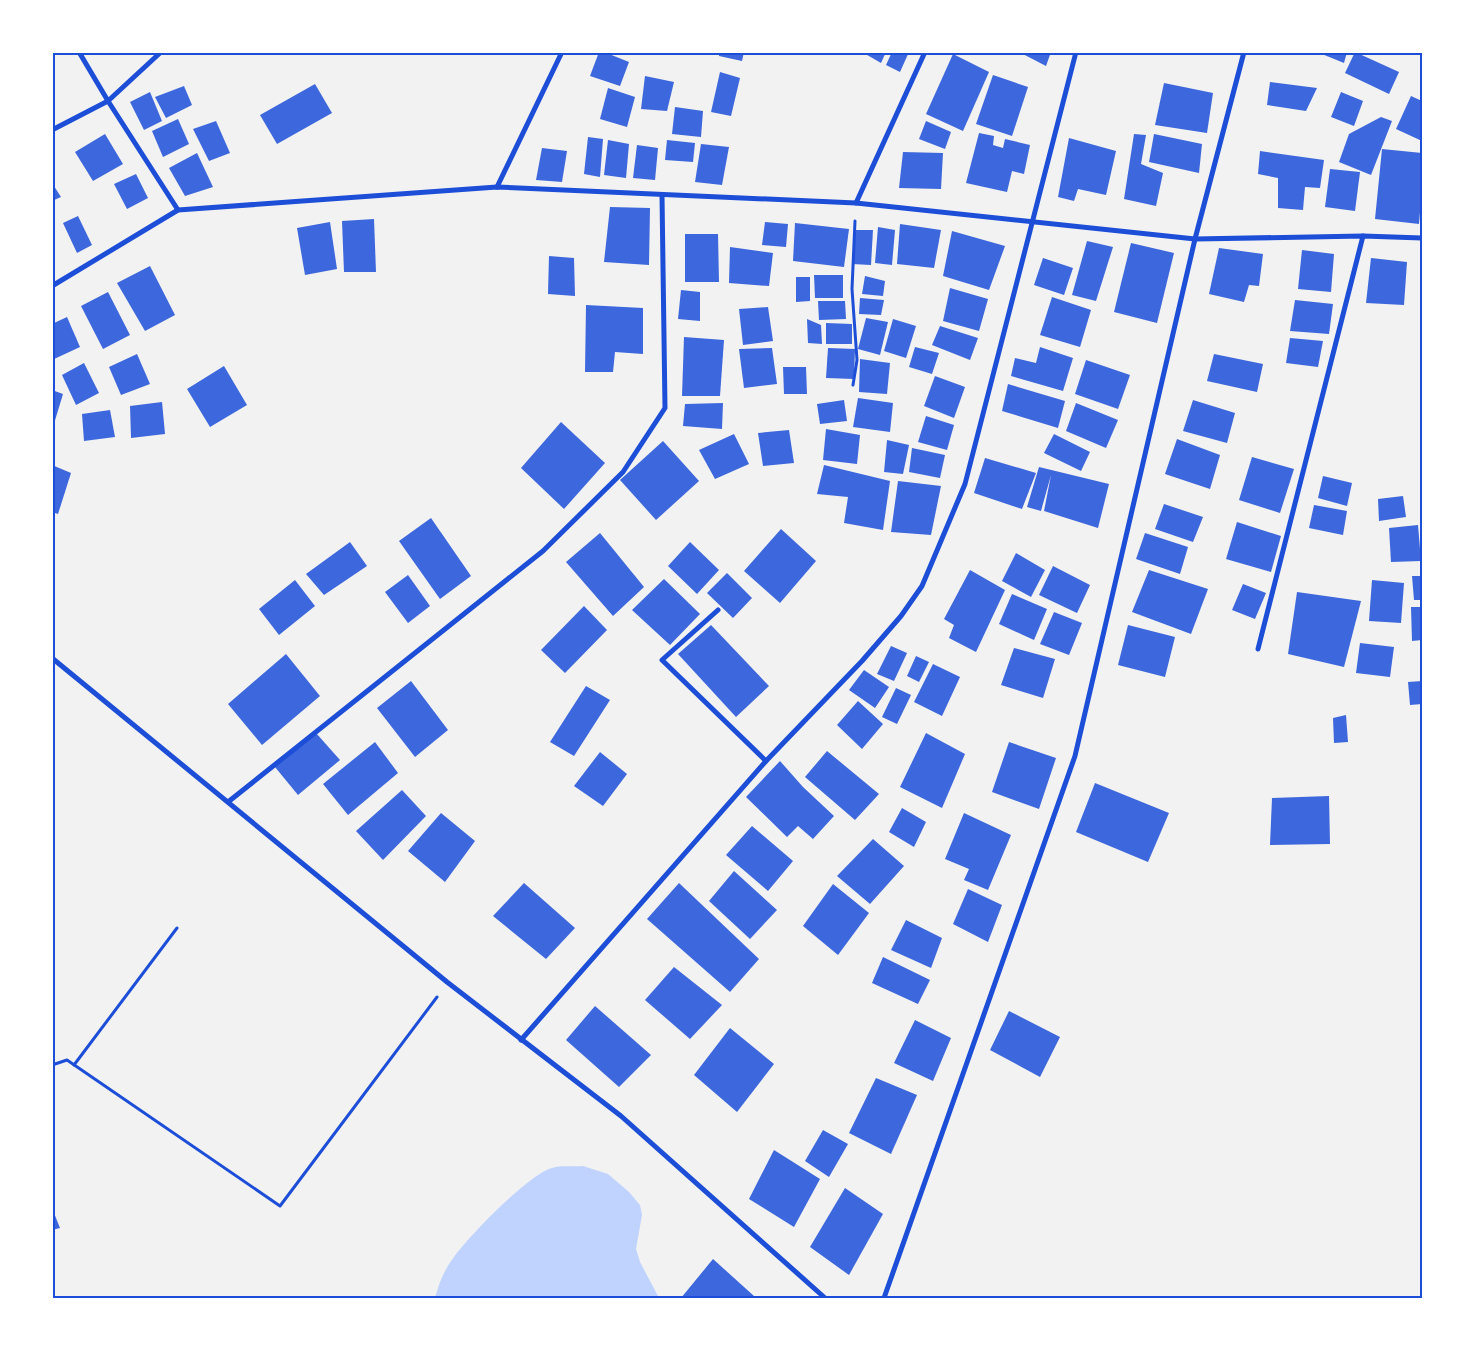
<svg xmlns="http://www.w3.org/2000/svg" width="1475" height="1351" font-family="Barlow,sans-serif">
	<style>
		.water { fill: #bfd3fe }
		.building { fill: #3d67dc }
		.lines { fill: none; stroke-linecap: round; stroke-linejoin: round }
		.path { stroke: #1d4ed8; stroke-width: 3 }
		.minor { stroke: #1d4ed8; stroke-width: 5 }
		.neatline { fill: none; stroke: #1d4ed8; stroke-width: 2 }
	</style>
	<rect width="100%" height="100%" fill="#f2f2f2"/>
	<!-- water -->
	<path class="water" d="M583,1166L608,1174L629,1192L640,1205L642,1215L636,1249L640,1262L659,1298H435C439,1283 444,1270 454,1257C469,1236 529,1174 552,1168C562,1165 573,1167 583,1166Z"/>
	<!-- building -->
	<g class="building">
		<polygon points="599,52 604,52 629,62 620,86 590,76"/>
		<polygon points="719,52 744,52 742,61 719,56"/>
		<polygon points="862,52 886,52 881,63"/>
		<polygon points="892,52 909,52 900,72 886,65"/>
		<polygon points="1019,52 1051,52 1046,66"/>
		<polygon points="1317,52 1347,52 1344,63"/>
		<polygon points="1355,52 1399,72 1389,94 1345,73"/>
		<polygon points="953,54 989,72 963,131 926,114"/>
		<polygon points="720,72 740,78 731,116 711,112"/>
		<polygon points="993,75 1028,87 1012,136 976,124"/>
		<polygon points="645,76 674,82 667,111 641,109"/>
		<polygon points="1270,82 1317,88 1306,111 1267,105"/>
		<polygon points="1164,83 1213,93 1207,133 1155,125"/>
		<polygon points="315,84 332,113 277,144 260,115"/>
		<polygon points="184,86 192,105 166,118 155,97"/>
		<polygon points="608,88 635,97 627,127 600,119"/>
		<polygon points="150,92 162,121 144,130 130,102"/>
		<polygon points="1341,92 1363,101 1354,126 1331,117"/>
		<polygon points="1411,96 1422,101 1422,141 1396,129"/>
		<polygon points="675,107 703,111 701,137 672,134"/>
		<polygon points="1381,117 1392,121 1371,175 1339,162 1349,134"/>
		<polygon points="178,119 189,144 163,157 152,131"/>
		<polygon points="216,121 230,153 209,161 193,129"/>
		<polygon points="926,121 951,132 945,149 919,139"/>
		<polygon points="979,133 994,136 993,145 1003,148 1005,139 1030,145 1024,174 1012,171 1007,192 966,183"/>
		<polygon points="105,134 123,164 93,181 75,152"/>
		<polygon points="1134,134 1146,135 1141,164 1163,173 1156,206 1124,199"/>
		<polygon points="1154,134 1202,144 1199,173 1149,162"/>
		<polygon points="588,137 603,139 600,177 584,174"/>
		<polygon points="1069,138 1116,151 1106,195 1078,189 1074,201 1058,197"/>
		<polygon points="608,140 629,144 626,178 604,175"/>
		<polygon points="667,140 695,143 693,162 665,160"/>
		<polygon points="701,144 729,147 722,185 695,182"/>
		<polygon points="637,145 658,148 655,180 633,178"/>
		<polygon points="542,148 567,151 562,182 536,180"/>
		<polygon points="1382,149 1422,153 1422,189 1419,224 1375,219"/>
		<polygon points="1260,151 1324,160 1320,188 1305,187 1303,210 1278,208 1278,178 1258,174"/>
		<polygon points="903,152 943,153 941,189 899,188"/>
		<polygon points="197,153 213,187 185,196 169,168"/>
		<polygon points="1330,169 1360,172 1355,211 1325,207"/>
		<polygon points="136,174 148,198 127,209 114,184"/>
		<polygon points="52,183 61,197 52,201"/>
		<polygon points="610,207 650,208 649,265 604,262"/>
		<polygon points="78,216 92,245 77,253 63,223"/>
		<polygon points="374,219 376,272 344,272 342,221"/>
		<polygon points="330,222 337,269 305,275 297,228"/>
		<polygon points="765,222 788,224 786,247 762,245"/>
		<polygon points="795,223 849,229 844,267 793,261"/>
		<polygon points="900,224 941,230 934,268 897,264"/>
		<polygon points="878,227 895,230 892,265 875,263"/>
		<polygon points="855,230 873,230 871,265 852,264"/>
		<polygon points="952,231 1005,246 989,290 943,276"/>
		<polygon points="685,234 718,234 719,282 685,282"/>
		<polygon points="1087,241 1113,247 1096,301 1072,295"/>
		<polygon points="1131,243 1174,253 1157,323 1114,312"/>
		<polygon points="730,247 773,253 769,286 729,283"/>
		<polygon points="1219,248 1263,254 1259,286 1249,285 1244,302 1209,294"/>
		<polygon points="1302,250 1334,254 1331,292 1298,289"/>
		<polygon points="549,256 574,258 575,296 548,294"/>
		<polygon points="1043,258 1073,268 1064,295 1034,285"/>
		<polygon points="1371,258 1407,262 1404,305 1366,303"/>
		<polygon points="150,266 175,315 145,331 117,283"/>
		<polygon points="814,275 843,275 843,298 815,298"/>
		<polygon points="865,276 885,281 883,296 862,294"/>
		<polygon points="796,277 810,277 810,301 796,302"/>
		<polygon points="950,288 988,299 979,331 943,321"/>
		<polygon points="681,290 700,292 700,321 678,319"/>
		<polygon points="108,292 130,335 103,349 81,306"/>
		<polygon points="1052,297 1091,310 1080,347 1040,335"/>
		<polygon points="860,298 884,300 881,315 859,314"/>
		<polygon points="1295,300 1333,304 1329,334 1290,331"/>
		<polygon points="818,301 845,301 846,319 819,320"/>
		<polygon points="586,305 643,308 643,354 615,352 613,372 585,372"/>
		<polygon points="768,307 773,341 743,345 739,309"/>
		<polygon points="67,317 80,347 52,360 52,324"/>
		<polygon points="866,318 888,322 880,355 858,349"/>
		<polygon points="807,319 821,325 822,344 808,343"/>
		<polygon points="893,319 916,326 906,358 884,351"/>
		<polygon points="826,323 852,324 852,344 826,344"/>
		<polygon points="940,326 978,338 970,360 932,345"/>
		<polygon points="684,337 724,340 720,396 682,396"/>
		<polygon points="1290,338 1323,341 1318,367 1286,363"/>
		<polygon points="915,347 939,353 932,374 909,367"/>
		<polygon points="1040,347 1073,358 1063,391 1011,376 1015,358 1036,363"/>
		<polygon points="772,348 777,384 744,388 739,349"/>
		<polygon points="828,348 855,349 854,379 826,378"/>
		<polygon points="137,354 150,384 121,395 109,367"/>
		<polygon points="1214,354 1263,364 1257,392 1207,381"/>
		<polygon points="860,359 890,363 887,394 859,392"/>
		<polygon points="1086,360 1130,375 1118,409 1075,394"/>
		<polygon points="84,363 99,393 76,405 62,375"/>
		<polygon points="224,366 247,405 210,427 187,389"/>
		<polygon points="783,367 806,367 807,394 784,394"/>
		<polygon points="935,376 965,387 954,418 924,406"/>
		<polygon points="1008,384 1065,401 1058,428 1002,411"/>
		<polygon points="52,390 63,394 53,427 52,426"/>
		<polygon points="858,398 893,403 890,432 853,427"/>
		<polygon points="844,400 847,421 820,424 817,404"/>
		<polygon points="1193,400 1235,413 1227,443 1183,431"/>
		<polygon points="162,402 165,434 131,438 130,406"/>
		<polygon points="723,403 722,429 683,426 685,404"/>
		<polygon points="1076,403 1118,420 1106,448 1066,431"/>
		<polygon points="110,410 115,437 84,441 82,414"/>
		<polygon points="926,416 954,425 947,450 918,442"/>
		<polygon points="561,422 605,463 564,509 521,468"/>
		<polygon points="826,429 860,435 857,464 823,460"/>
		<polygon points="789,430 794,463 763,466 758,433"/>
		<polygon points="734,434 749,464 715,479 699,450"/>
		<polygon points="1054,434 1090,452 1081,471 1044,453"/>
		<polygon points="1177,439 1220,455 1210,489 1165,474"/>
		<polygon points="887,440 909,445 903,474 884,472"/>
		<polygon points="663,441 699,481 656,520 620,480"/>
		<polygon points="912,448 945,455 940,478 909,472"/>
		<polygon points="1252,457 1294,469 1280,513 1239,500"/>
		<polygon points="985,458 1036,473 1022,509 974,493"/>
		<polygon points="52,465 71,473 58,514 52,512"/>
		<polygon points="824,465 890,481 883,530 844,523 848,497 817,494"/>
		<polygon points="1039,467 1109,484 1098,528 1044,511 1051,475 1041,511 1027,507"/>
		<polygon points="1323,476 1352,483 1347,506 1318,498"/>
		<polygon points="898,481 941,486 931,535 891,532"/>
		<polygon points="1403,496 1406,517 1379,521 1378,499"/>
		<polygon points="1164,504 1203,517 1193,542 1155,529"/>
		<polygon points="1314,505 1347,511 1343,535 1309,528"/>
		<polygon points="431,518 471,576 440,599 399,541"/>
		<polygon points="1237,522 1281,536 1271,572 1226,559"/>
		<polygon points="1418,525 1421,561 1391,562 1389,528"/>
		<polygon points="781,529 816,561 780,603 744,571"/>
		<polygon points="600,533 644,587 613,616 566,562"/>
		<polygon points="1145,533 1188,547 1180,574 1136,559"/>
		<polygon points="350,542 367,566 324,595 306,574"/>
		<polygon points="690,542 719,570 697,594 668,566"/>
		<polygon points="1016,553 1045,570 1031,597 1002,581"/>
		<polygon points="1053,566 1090,585 1077,613 1039,595"/>
		<polygon points="970,570 1005,590 976,652 949,638 954,625 944,619"/>
		<polygon points="1149,570 1208,589 1191,634 1132,612"/>
		<polygon points="727,573 752,598 733,618 707,593"/>
		<polygon points="408,575 430,606 408,623 385,592"/>
		<polygon points="1412,576 1422,576 1422,600 1414,600"/>
		<polygon points="664,579 700,614 670,645 632,610"/>
		<polygon points="295,580 315,606 279,635 259,609"/>
		<polygon points="1372,580 1404,583 1401,623 1369,621"/>
		<polygon points="1243,584 1266,593 1255,619 1232,610"/>
		<polygon points="1297,592 1361,601 1344,667 1288,654"/>
		<polygon points="1012,594 1047,609 1034,640 999,624"/>
		<polygon points="584,606 607,630 565,673 541,650"/>
		<polygon points="1411,607 1422,607 1422,640 1412,641"/>
		<polygon points="1054,612 1082,623 1069,655 1040,644"/>
		<polygon points="711,625 769,686 736,717 678,654"/>
		<polygon points="1128,625 1175,637 1165,677 1118,665"/>
		<polygon points="1360,643 1394,647 1390,677 1356,673"/>
		<polygon points="891,646 907,653 894,681 877,674"/>
		<polygon points="1014,648 1055,659 1043,698 1001,685"/>
		<polygon points="286,654 320,696 262,745 228,704"/>
		<polygon points="916,656 929,662 919,682 907,676"/>
		<polygon points="933,664 960,677 942,716 914,702"/>
		<polygon points="864,670 889,687 875,708 849,690"/>
		<polygon points="411,681 448,730 415,757 377,708"/>
		<polygon points="1422,681 1422,704 1410,705 1408,682"/>
		<polygon points="586,686 610,700 574,756 550,742"/>
		<polygon points="896,688 911,695 897,724 882,717"/>
		<polygon points="858,701 883,724 862,749 837,725"/>
		<polygon points="1346,715 1348,742 1334,743 1333,718"/>
		<polygon points="316,733 340,760 298,795 275,767"/>
		<polygon points="926,733 965,754 942,808 900,787"/>
		<polygon points="375,742 398,773 348,815 323,784"/>
		<polygon points="1009,742 1056,758 1039,809 992,792"/>
		<polygon points="827,751 879,794 855,820 805,777"/>
		<polygon points="600,752 627,774 603,806 574,786"/>
		<polygon points="780,761 803,787 834,816 813,839 798,826 787,837 746,797"/>
		<polygon points="1095,783 1169,813 1148,862 1076,832"/>
		<polygon points="402,790 426,816 383,860 356,831"/>
		<polygon points="1329,796 1330,844 1270,845 1272,798"/>
		<polygon points="902,808 926,822 914,847 889,832"/>
		<polygon points="441,813 475,841 445,882 408,851"/>
		<polygon points="964,813 1011,835 988,890 964,880 969,869 945,859"/>
		<polygon points="752,826 793,861 768,891 726,855"/>
		<polygon points="873,839 904,866 870,904 837,876"/>
		<polygon points="734,871 777,910 750,939 709,901"/>
		<polygon points="524,883 575,928 546,959 493,916"/>
		<polygon points="679,883 759,959 730,992 647,919"/>
		<polygon points="833,884 869,913 838,955 803,926"/>
		<polygon points="968,889 1002,905 988,942 953,924"/>
		<polygon points="906,920 942,938 931,968 891,950"/>
		<polygon points="883,957 930,980 918,1004 872,983"/>
		<polygon points="674,967 722,1005 690,1039 645,1000"/>
		<polygon points="595,1006 651,1055 619,1087 566,1040"/>
		<polygon points="1009,1011 1060,1037 1040,1077 990,1050"/>
		<polygon points="915,1020 951,1038 933,1081 894,1063"/>
		<polygon points="730,1028 774,1064 737,1112 694,1075"/>
		<polygon points="876,1078 917,1095 891,1154 849,1133"/>
		<polygon points="823,1130 848,1144 829,1177 805,1161"/>
		<polygon points="774,1150 820,1179 794,1227 749,1199"/>
		<polygon points="845,1188 883,1214 849,1275 810,1247"/>
		<polygon points="52,1208 60,1228 52,1230"/>
		<polygon points="713,1259 754,1296 752,1298 681,1298"/>
	</g>
	<g class="lines">
		<!-- path -->
		<g class="path">
			<polyline points="853,385 857,360 852,289 855,221"/>
			<polyline points="52,1065 67,1060 280,1206 437,997"/>
			<polyline points="74,1065 177,928"/>
		</g>
		<!-- minor -->
		<g class="minor">
			<polyline points="79,52 108,101 178,210"/>
			<polyline points="52,130 108,101 161,52"/>
			<polyline points="497,187 562,52"/>
			<polyline points="856,203 925,52"/>
			<polyline points="52,286 178,210 497,187 856,203 1195,239 1363,236 1422,238"/>
			<polyline points="718,610 662,660 766,761"/>
			<polyline points="1258,649 1363,236"/>
			<polyline points="52,658 447,982 621,1116 825,1298"/>
			<polyline points="228,802 543,551 623,472 665,408 662,195"/>
			<polyline points="521,1040 766,761 862,661 901,616 922,586 965,484 1076,52"/>
			<polyline points="884,1298 1075,756 1195,239 1244,52"/>
		</g>
	</g>
	<!-- border -->
	<rect width="1475" height="1351" fill="none" stroke="#ffffff" stroke-width="108"/>
	<rect x="54" y="54" width="1367" height="1243" class="neatline"/>
</svg>
